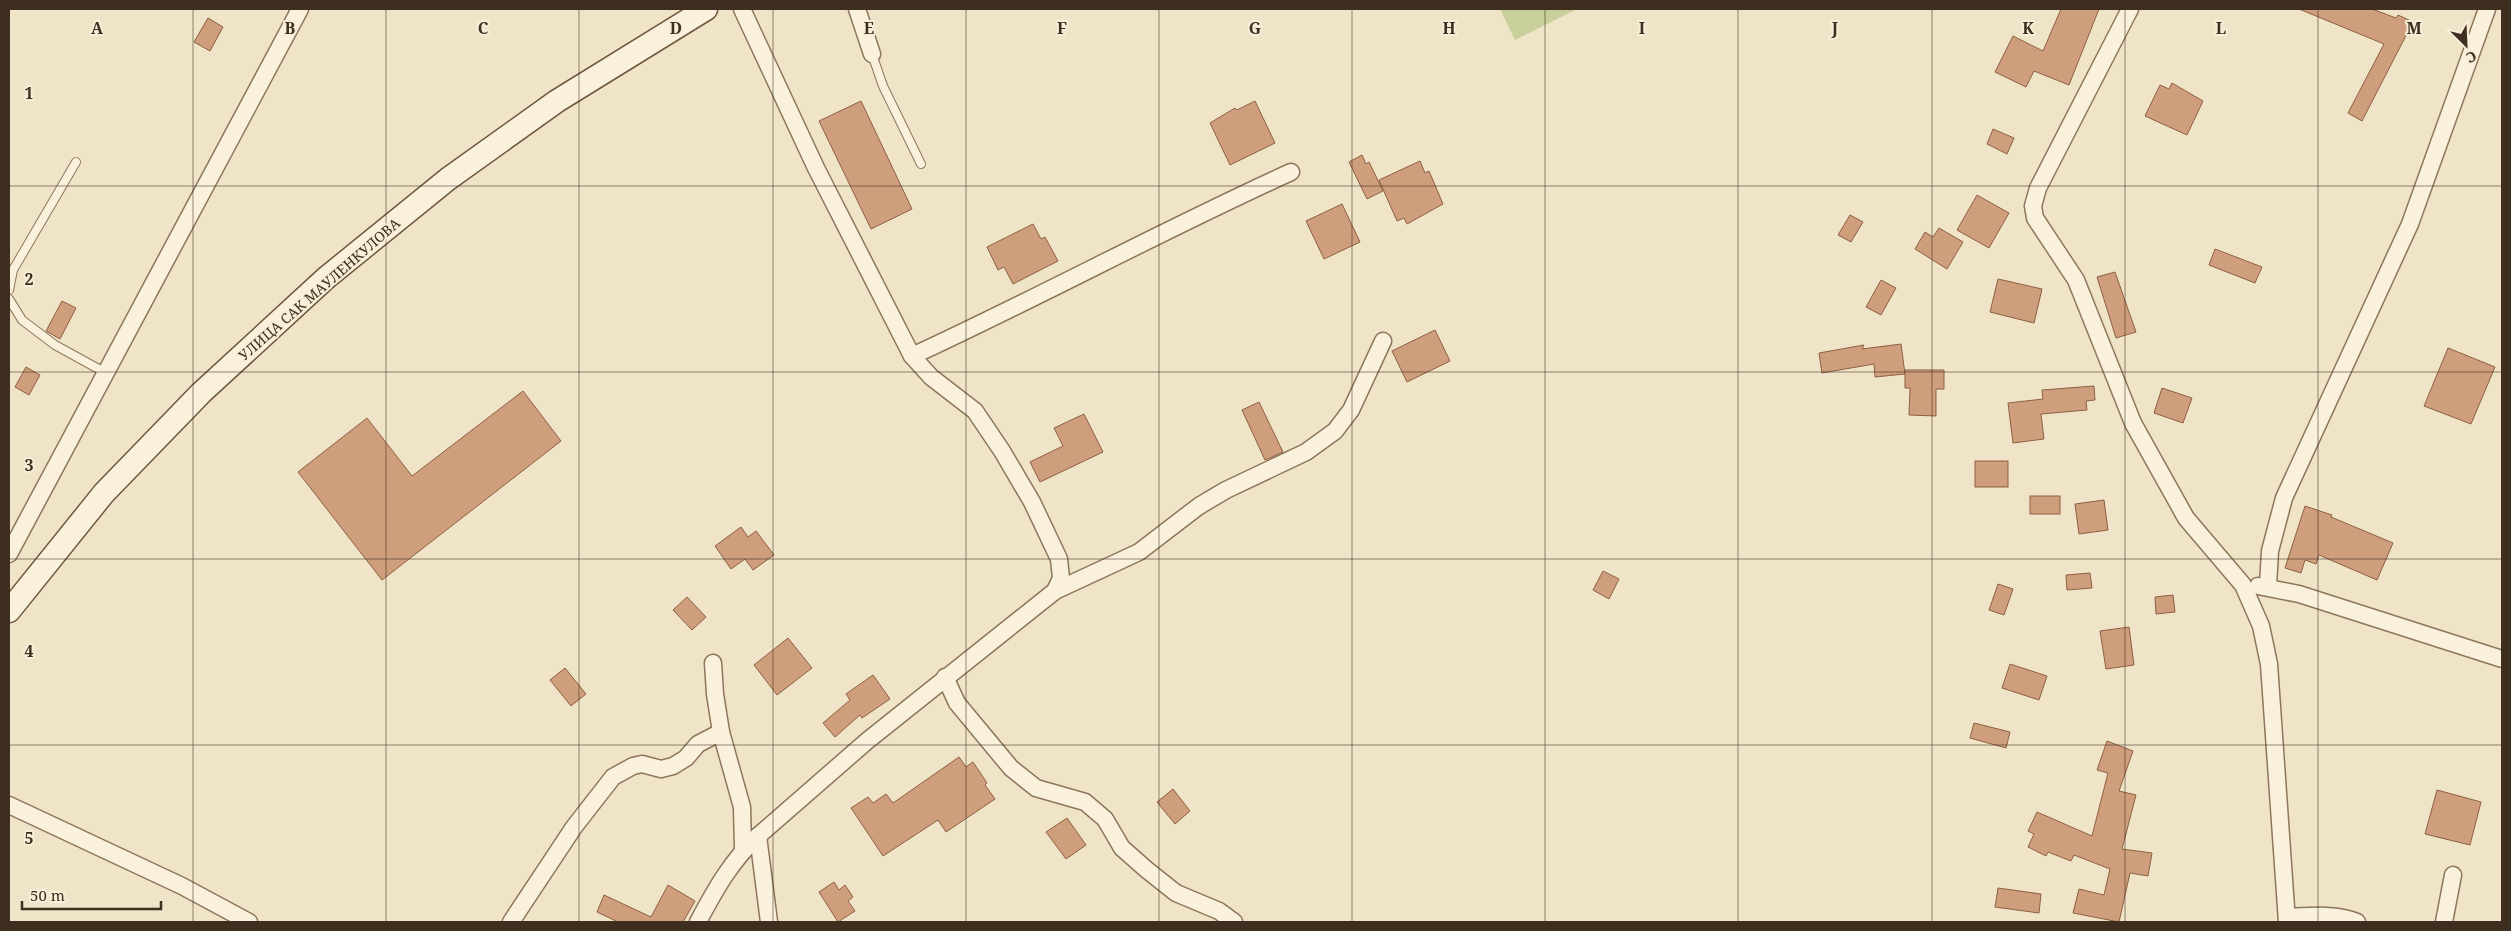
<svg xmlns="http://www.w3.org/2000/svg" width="2511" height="931" font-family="'Noto Serif',serif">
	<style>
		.green { fill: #c9cf9b }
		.building { fill: #cf9f7d; stroke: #8d5f41 }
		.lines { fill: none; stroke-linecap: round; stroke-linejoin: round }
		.service-casing { stroke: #8d765c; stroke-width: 10 }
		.minor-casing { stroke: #8d765c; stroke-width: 19 }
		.secondary-casing { stroke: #6f573f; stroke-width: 25 }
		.service { stroke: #faf1dc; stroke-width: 8 }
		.minor { stroke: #faf1dc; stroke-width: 16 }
		.secondary { stroke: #faf1dc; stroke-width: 22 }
		.grid { fill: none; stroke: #3d2e20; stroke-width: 1; stroke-opacity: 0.55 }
		.labels { text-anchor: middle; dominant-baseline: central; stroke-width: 4; stroke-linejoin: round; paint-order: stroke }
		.street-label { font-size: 14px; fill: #3d2e20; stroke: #f7eed8 }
		.grid-label { font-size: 16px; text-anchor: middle; font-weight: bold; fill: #3d2e20; stroke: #f7eed8; stroke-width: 4; stroke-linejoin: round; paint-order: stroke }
	</style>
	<rect width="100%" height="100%" fill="#f0e4c8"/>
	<!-- green -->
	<polygon class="green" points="1500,9 1577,9 1515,40"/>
	<!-- building -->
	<g class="building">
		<polygon points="2061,9 2099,9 2069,85 2034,71 2026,87 1995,72 2013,36 2043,51"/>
		<polygon points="2299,9 2372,9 2396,18 2398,15 2413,22 2362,121 2348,113 2384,44"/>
		<polygon points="208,18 223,27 210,51 194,42"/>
		<polygon points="2172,83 2203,101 2187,135 2145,116 2160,85 2169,89"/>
		<polygon points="861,101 912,209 871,229 819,121"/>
		<polygon points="1255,101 1275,143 1230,165 1210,123 1235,108 1237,110"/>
		<polygon points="1993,129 2014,138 2007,154 1987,144"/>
		<polygon points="1362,155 1366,164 1369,162 1383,191 1367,199 1349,162"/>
		<polygon points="1420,161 1425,173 1429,171 1443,204 1407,224 1404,218 1397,221 1379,180"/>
		<polygon points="1977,195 2009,213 1989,248 1957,230"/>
		<polygon points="1342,204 1360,242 1324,259 1306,221"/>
		<polygon points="1850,215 1863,222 1851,242 1838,235"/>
		<polygon points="1033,224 1041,239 1045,237 1058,261 1013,284 1004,267 998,270 987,247"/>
		<polygon points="1939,228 1963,242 1947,269 1915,249 1925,232 1933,237"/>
		<polygon points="2215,249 2262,267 2255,283 2209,265"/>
		<polygon points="2115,272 2136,332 2116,338 2097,277"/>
		<polygon points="1998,279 2042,289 2034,323 1990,312"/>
		<polygon points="1881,280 1896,288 1881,315 1866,307"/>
		<polygon points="62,301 76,308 60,339 46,331"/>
		<polygon points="1435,330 1450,361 1407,382 1392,351"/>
		<polygon points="1901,344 1905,374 1875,377 1874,364 1822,373 1819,353 1864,345 1862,349"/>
		<polygon points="2448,348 2495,367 2471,424 2424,406"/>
		<polygon points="26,367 40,375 29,395 15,387"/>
		<polygon points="1905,370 1944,370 1944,389 1936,389 1936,416 1909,415 1910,388 1905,388"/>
		<polygon points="2094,386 2095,400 2086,401 2087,410 2041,414 2044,439 2013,443 2008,403 2043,399 2042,390"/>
		<polygon points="2162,388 2192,398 2183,423 2154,413"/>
		<polygon points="523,391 561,441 382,580 298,472 367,418 412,476"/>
		<polygon points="1259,402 1283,452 1265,460 1242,410"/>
		<polygon points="1084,414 1103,452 1040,482 1030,462 1063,446 1054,428"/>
		<rect x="1975" y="461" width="33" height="26"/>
		<rect x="2030" y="496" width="30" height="18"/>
		<polygon points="2104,500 2108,530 2079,534 2075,504"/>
		<polygon points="2305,506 2332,515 2331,517 2393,543 2377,580 2319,555 2316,564 2305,560 2301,573 2285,568"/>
		<polygon points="741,527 748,537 756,531 774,555 753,570 745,559 731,569 715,546"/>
		<polygon points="1603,571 1619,579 1609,599 1593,590"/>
		<polygon points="2090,573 2092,588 2067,590 2066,575"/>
		<polygon points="1998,584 2013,589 2004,615 1989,610"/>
		<polygon points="2173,595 2175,612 2156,614 2155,597"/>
		<polygon points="687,597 706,617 692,630 673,610"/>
		<polygon points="2129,627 2134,665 2106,669 2100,631"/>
		<polygon points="788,638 812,668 777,695 754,665"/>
		<polygon points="2010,664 2047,676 2039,700 2002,688"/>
		<polygon points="565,668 586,694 571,706 550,680"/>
		<polygon points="873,675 890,699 862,718 860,715 835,737 823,723 850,700 846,694"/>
		<polygon points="1974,723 2010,732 2006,748 1970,738"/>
		<polygon points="2107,741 2133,751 2119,791 2136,795 2122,849 2152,853 2148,876 2130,873 2119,922 2073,913 2079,889 2104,895 2110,869 2074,855 2071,861 2048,852 2046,856 2028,847 2034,834 2028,831 2037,812 2092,836 2108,773 2097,770"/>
		<polygon points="959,757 966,767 973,762 987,783 985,785 995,799 946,832 938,820 883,856 851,808 868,797 873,803 886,794 893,803"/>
		<polygon points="1173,789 1190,811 1175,824 1157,802"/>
		<polygon points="2437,790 2481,802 2470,845 2425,834"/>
		<polygon points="1067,818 1086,845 1066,859 1046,832"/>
		<polygon points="834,882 839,890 845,885 853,897 848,901 855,911 838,922 819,892"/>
		<polygon points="668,885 695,901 683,922 618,922 597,912 604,895 651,917"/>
		<polygon points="1998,888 2041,894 2039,913 1995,907"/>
	</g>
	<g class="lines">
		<!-- service casing -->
		<g class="service-casing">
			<g id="service">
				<polyline points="872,54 883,86 921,164"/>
				<polyline points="9,290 13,270 76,162"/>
				<polyline points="9,299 22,320 55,345 106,373"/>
			</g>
		</g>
		<!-- minor casing -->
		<g class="minor-casing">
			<g id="minor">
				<polyline points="742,9 816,168 912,356 931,377 975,411 1002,451 1032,502 1059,559 1061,578 1055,591"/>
				<polyline points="857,9 872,54"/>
				<polyline points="2130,9 2038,188 2033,206 2035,218 2076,280 2133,423 2186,518 2243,585 2261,626 2269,664 2287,922"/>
				<path d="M912,356C1040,297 1163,230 1291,172"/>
				<polyline points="9,554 300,9"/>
				<polyline points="2258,586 2299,594 2502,659"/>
				<polyline points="2268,586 2270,551 2284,498 2410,224 2487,9"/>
				<polyline points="713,663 715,694 721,732 742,807 743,849"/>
				<polyline points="945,677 957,703 1011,768 1036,788 1085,802 1105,819 1122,848 1147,870 1176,893 1219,911 1234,922"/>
				<polyline points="9,805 182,886 249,922"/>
				<polyline points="758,836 769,922"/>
				<path d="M2287,917C2308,916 2337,913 2357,922"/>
				<polyline points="511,922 574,827 613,777 633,766 642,764 661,769 673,766 686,758 698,744 721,732"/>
				<path d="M698,922C715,890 731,861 758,836L867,741L1055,591L1139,552L1199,506L1226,490L1306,452L1335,431L1351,410L1383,341"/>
				<polyline points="2444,922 2453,875"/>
			</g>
		</g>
		<!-- secondary casing -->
		<g class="secondary-casing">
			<polyline id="secondary" points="9,611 104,493 201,393 326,278 448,179 557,101 706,9"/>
		</g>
		<!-- service -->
		<use href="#service" class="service"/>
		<!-- minor -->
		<use href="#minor" class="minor"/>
		<!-- secondary -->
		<use href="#secondary" class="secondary"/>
	</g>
	<!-- grid -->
	<path class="grid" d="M193,9V922M386,9V922M579,9V922M773,9V922M966,9V922M1159,9V922M1352,9V922M1545,9V922M1738,9V922M1932,9V922M2125,9V922M2318,9V922M9,186H2502M9,372H2502M9,559H2502M9,745H2502"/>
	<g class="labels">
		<!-- street labels -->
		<g class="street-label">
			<text transform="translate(319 289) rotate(-41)">УЛИЦА САК МАУЛЕНКУЛОВА</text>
		</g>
	</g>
	<g class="grid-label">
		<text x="97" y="34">A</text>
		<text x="290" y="34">B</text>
		<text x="483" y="34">C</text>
		<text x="676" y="34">D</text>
		<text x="869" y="34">E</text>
		<text x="1062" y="34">F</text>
		<text x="1255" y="34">G</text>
		<text x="1449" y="34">H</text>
		<text x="1642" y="34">I</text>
		<text x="1835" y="34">J</text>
		<text x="2028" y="34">K</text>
		<text x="2221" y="34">L</text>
		<text x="2414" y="34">M</text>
		<text x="29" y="99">1</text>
		<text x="29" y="285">2</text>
		<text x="29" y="471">3</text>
		<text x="29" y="657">4</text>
		<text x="29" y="844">5</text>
	</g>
	<!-- border -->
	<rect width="2511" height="931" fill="none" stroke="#3d2e20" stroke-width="20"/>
	<!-- north arrow -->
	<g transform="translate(2466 45) rotate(156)" stroke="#f7eed8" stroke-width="4" paint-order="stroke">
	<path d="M0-4L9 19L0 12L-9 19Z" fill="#3d2e20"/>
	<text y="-8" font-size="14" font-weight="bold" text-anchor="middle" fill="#3d2e20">С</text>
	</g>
	<!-- scale -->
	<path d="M22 901v8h139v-8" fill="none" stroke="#3d2e20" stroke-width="2.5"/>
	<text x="30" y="901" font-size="15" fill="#3d2e20" stroke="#f7eed8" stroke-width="4" paint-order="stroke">50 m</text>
</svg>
